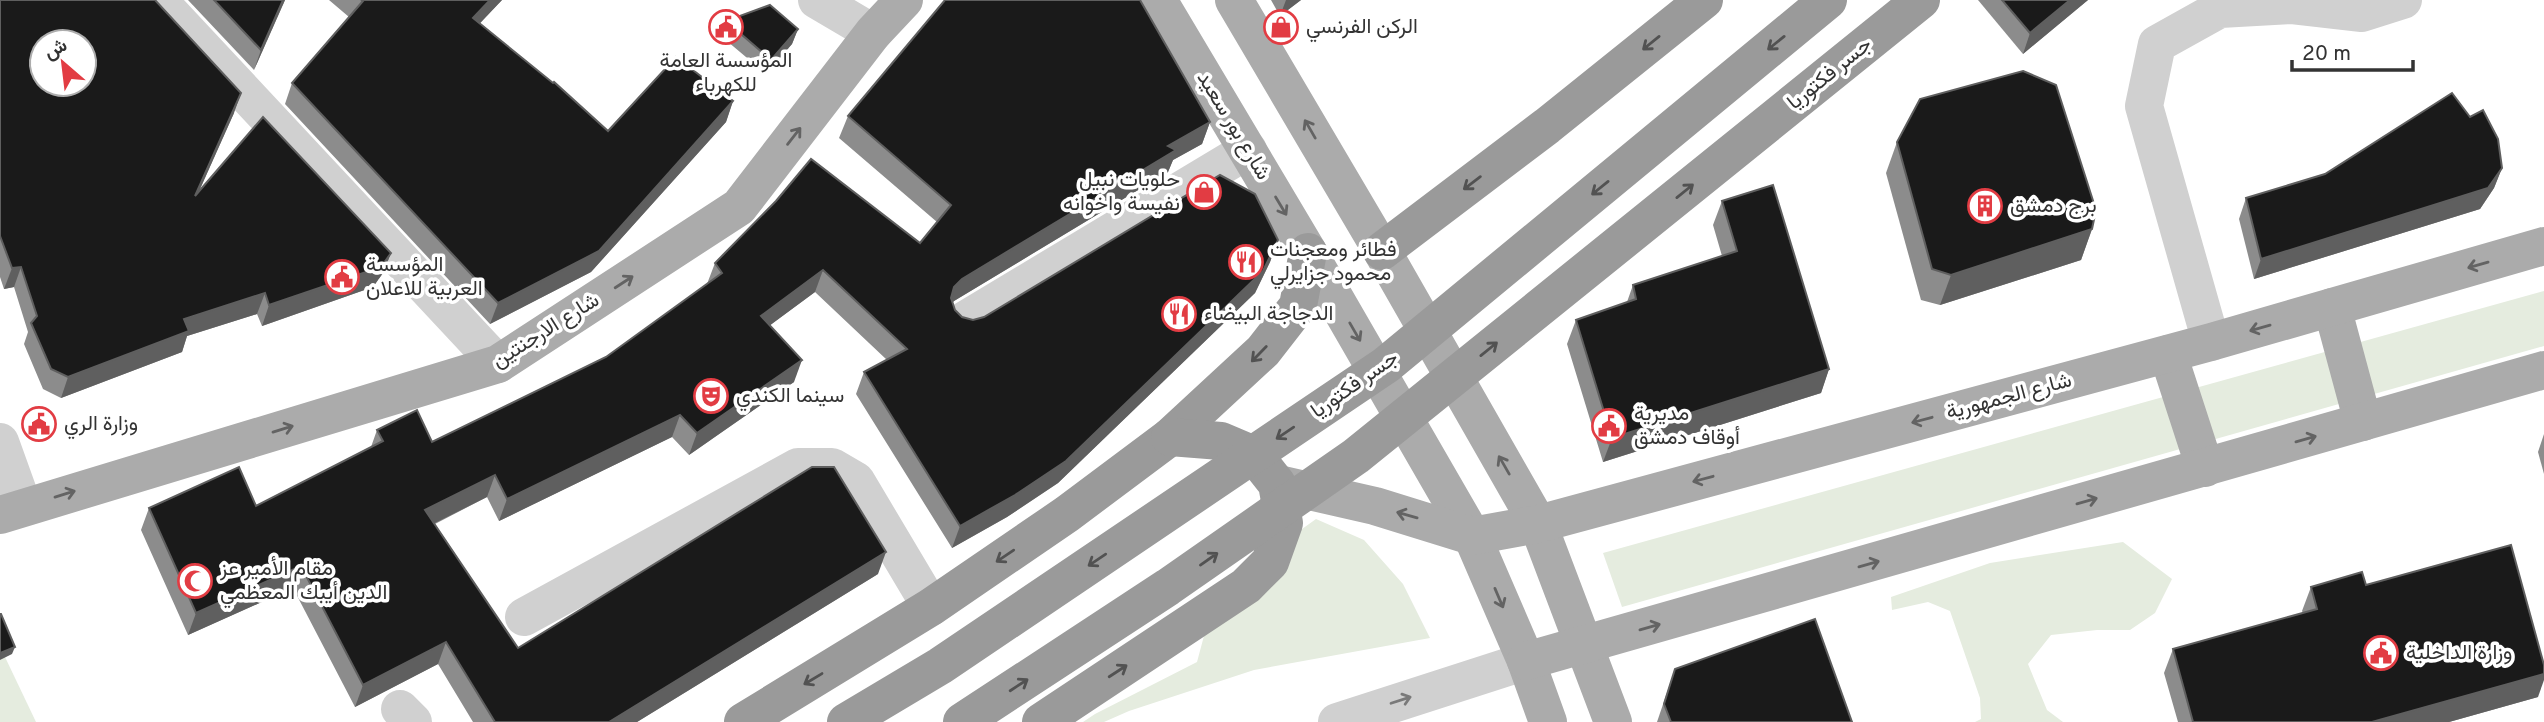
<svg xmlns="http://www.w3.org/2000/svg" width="2544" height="722" font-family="Overpass,Vazirmatn,sans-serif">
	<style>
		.green { fill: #e5ecdf }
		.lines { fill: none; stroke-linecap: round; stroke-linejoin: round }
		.minor { stroke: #d0d0d0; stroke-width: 38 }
		.major { stroke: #ababab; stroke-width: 38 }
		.highway { stroke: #9a9a9a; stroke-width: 38 }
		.highway-bridge { stroke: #9a9a9a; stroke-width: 38 }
		.wall { fill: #8c8c8c }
		.shaded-wall { fill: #5f5f5f }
		.building { fill: #1a1a1a; stroke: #5f5f5f; stroke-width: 2; fill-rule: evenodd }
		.oneway { stroke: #525252 }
		.oneway2 { stroke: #636363 }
		.oneway3 { stroke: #7a7a7a }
		.labels { text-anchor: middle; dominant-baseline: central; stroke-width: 7; stroke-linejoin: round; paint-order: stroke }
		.poi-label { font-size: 21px; fill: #333; stroke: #fff; text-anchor: start }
		.street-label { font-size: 21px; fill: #333; stroke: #fff }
	</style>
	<rect width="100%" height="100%" fill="#fff"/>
	<!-- green -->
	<g class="green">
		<polygon points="2544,291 2544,346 1622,607 1603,553"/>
		<polygon points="1316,519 1364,540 1403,584 1430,638 1254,670 1129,711 1104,722 1083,722 1095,714 1197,662 1216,591"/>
		<polygon points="2123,542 2172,579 2155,613 2130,630 2097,630 2051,635 2028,664 2047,710 2063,722 1975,722 1981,719 1980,698 1950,611 1928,602 1892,610 1891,597 1990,563"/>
		<polygon points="5,657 36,722 0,722 0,660"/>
	</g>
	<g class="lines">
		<!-- minor -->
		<g class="minor">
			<polyline points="158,0 498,364"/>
			<polyline points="817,0 873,33"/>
			<polyline points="965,320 1248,150"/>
			<polyline points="2211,342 2144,106 2157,44 2220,9 2292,5 2362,13 2403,0"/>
			<polyline points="0,442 23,506"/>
			<polyline points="524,617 798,467 832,467 856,481 931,607"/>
			<polyline points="400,709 413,722"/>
			<polyline points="1337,722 1526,661"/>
		</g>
		<!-- major -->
		<g class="major">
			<polyline points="1158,0 1308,252 1472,536 1526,661 1548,722"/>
			<polyline points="1234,0 1382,251 1538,524 1613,722"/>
			<polyline points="2332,307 2363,422"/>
			<polyline points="2168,354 2205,468"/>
			<polyline points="1283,485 1375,506 1472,536 1538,524 2211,342 2544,246"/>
			<polyline points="0,515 498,364 739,207 873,33 904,0"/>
			<polyline points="1526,661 2544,370"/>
		</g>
		<!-- highway -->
		<g class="highway">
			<polyline points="1382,251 1547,126 1704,0"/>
			<polyline points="743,722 931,607 1067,514 1170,437 1263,351 1298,306 1308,252"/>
			<polyline points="1041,722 1246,586 1270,562 1284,523 1277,484 1254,455 1221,441 1170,437"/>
		</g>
		<!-- highway-bridge -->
		<g class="highway-bridge">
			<polyline points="846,722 940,666 1386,365 1828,0"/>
			<polyline points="962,722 1168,587 1356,456 1921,0"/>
		</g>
	</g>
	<!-- wall -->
	<g class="wall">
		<polygon points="0,0 234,113 199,191 391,253 383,273 373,287 262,326 257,314 187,336 182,352 61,398 43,389 24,344 28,332 14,287 4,289 0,277"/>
		<polygon points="188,0 285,0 254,70"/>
		<polygon points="329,0 502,0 480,23 608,131 733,101 726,122 591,272 490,324 285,104 292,83 349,17"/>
		<polygon points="1271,0 1301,0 1280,16"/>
		<polygon points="1978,0 2088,0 2023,54"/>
		<polygon points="726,21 798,29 792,44 766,74 721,36"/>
		<polygon points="848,116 1210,122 1202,144 1173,160 1168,172 954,301 953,302 955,310 962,317 973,320 1278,240 1270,262 1255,293 1058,483 1007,517 952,548 856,394 864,372 887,360 815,292 770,325 794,382 689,455 672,437 499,521 487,497 435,524 518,648 878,574 637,722 473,722 438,664 355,707 293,588 188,635 141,530 149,508 256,506 371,447 377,430 432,442 606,357 707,284 715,263 920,243 937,222 839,138"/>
		<polygon points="1897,142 2092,229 2081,260 1940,305 1921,300 1886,173"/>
		<polygon points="2502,168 2494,188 2480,209 2254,279 2239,219 2246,198"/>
		<polygon points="1722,201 1829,369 1821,393 1603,462 1567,344 1576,320 1627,302 1633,285 1722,256 1713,225"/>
		<polygon points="2544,434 2544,474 2538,452"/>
		<polygon points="2366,585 2538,697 2449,722 2178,722 2164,673 2173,649 2303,613 2302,611 2311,587"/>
		<polygon points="1675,669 1852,722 1657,722"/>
	</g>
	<!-- shaded-wall -->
	<g class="shaded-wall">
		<polygon points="283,0 285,0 254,70 261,50"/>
		<polygon points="490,0 502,0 466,38 473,18"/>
		<polygon points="1286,0 1301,0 1280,16"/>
		<polygon points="2070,0 2088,0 2023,54 2030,33"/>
		<polygon points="798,29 792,44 766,74 771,60"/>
		<polygon points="241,93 234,113 188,216 195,196"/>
		<polygon points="733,101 726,122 591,272 490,324 498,303"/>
		<polygon points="1210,122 1202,144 1173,160 1168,172 954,301 946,309 954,287 962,279 1168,146"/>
		<polygon points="2502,168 2494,188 2480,209 2254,279 2261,259"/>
		<polygon points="2092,229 2081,260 1940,305 1951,275"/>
		<polygon points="1278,240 1270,262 1255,293 1058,483 1007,517 952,548 960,526"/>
		<polygon points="391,253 383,273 373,287 262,326 269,305"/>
		<polygon points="21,267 14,287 4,289 12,268"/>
		<polygon points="823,270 815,292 753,338 761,316"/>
		<polygon points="265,293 257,314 187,336 182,352 61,398 68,377 184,319"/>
		<polygon points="802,360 794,382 689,455 697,433"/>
		<polygon points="1829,369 1821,393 1603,462 1612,438"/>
		<polygon points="680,415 672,437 499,521 507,499"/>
		<polygon points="495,475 487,497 417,532 425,510"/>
		<polygon points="886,552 878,574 637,722 609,722"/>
		<polygon points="301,566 293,588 188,635 196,613"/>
		<polygon points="446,642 438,664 355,707 363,685"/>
		<polygon points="15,647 12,654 0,660 0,653"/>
		<polygon points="2544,674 2544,680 2538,697 2449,722 2372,722"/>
	</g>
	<!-- building -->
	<g class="building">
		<path d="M0,0H155L241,93L195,196L263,117L391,253L381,267L269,305L265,293L184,319L189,331L68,377L51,369L31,323L37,316L21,267L12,268L0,236ZM42,42H84V84H42Z"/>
		<polygon points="214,0 283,0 261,50"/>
		<polygon points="361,0 490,0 473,18 553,83 554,82 608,131 676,57 733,101 599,251 498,303 292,83 363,1"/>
		<polygon points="945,0 1140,0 1210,122 1168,146 1176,150 962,279 954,287 951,298 955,310 962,317 973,320 984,317 1220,175 1255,194 1278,240 1263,271 1066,461 1015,495 960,526 864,372 907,349 823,270 761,316 802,360 697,433 680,415 507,499 495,475 425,510 518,648 812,467 834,467 886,552 609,722 495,722 446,642 363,685 301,566 196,613 149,508 239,467 256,506 383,441 377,430 417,410 432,442 606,357 722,273 715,263 776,201 811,159 920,243 951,205 848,116"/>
		<polygon points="2002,0 2070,0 2030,33"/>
		<polygon points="770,5 798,29 771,60 726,21"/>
		<polygon points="2023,71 2056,85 2096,210 2092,229 1951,275 1932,269 1897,142 1920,99"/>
		<polygon points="2452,93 2470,117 2483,110 2498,139 2502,168 2488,188 2261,259 2246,198 2325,174"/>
		<polygon points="1773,185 1829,369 1612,438 1576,320 1636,299 1633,285 1737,251 1722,201"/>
		<polygon points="2511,545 2544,665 2544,674 2372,722 2193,722 2173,649 2317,609 2311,587 2362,572 2366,585"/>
		<polygon points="0,614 1,614 15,647 0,653"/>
		<polygon points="1815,619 1852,722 1671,722 1664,704 1675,669"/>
	</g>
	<!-- one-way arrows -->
	<defs><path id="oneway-shaft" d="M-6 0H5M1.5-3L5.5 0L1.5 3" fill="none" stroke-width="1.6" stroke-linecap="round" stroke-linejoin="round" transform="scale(1.75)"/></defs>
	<g class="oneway">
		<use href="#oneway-shaft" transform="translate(1651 43) rotate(141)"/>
		<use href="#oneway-shaft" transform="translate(1776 43) rotate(141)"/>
		<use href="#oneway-shaft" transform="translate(1472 183) rotate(143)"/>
		<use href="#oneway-shaft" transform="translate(1600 188) rotate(141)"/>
		<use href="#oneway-shaft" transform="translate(1685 191) rotate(-39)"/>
		<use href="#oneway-shaft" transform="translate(1489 349) rotate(-39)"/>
		<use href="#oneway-shaft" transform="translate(1259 354) rotate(134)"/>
		<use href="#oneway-shaft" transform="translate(1285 433) rotate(146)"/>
		<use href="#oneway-shaft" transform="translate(1005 556) rotate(146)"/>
		<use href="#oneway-shaft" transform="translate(1209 559) rotate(-35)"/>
		<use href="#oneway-shaft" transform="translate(1097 560) rotate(146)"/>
		<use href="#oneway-shaft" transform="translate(1118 671) rotate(-33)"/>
		<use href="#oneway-shaft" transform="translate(813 679) rotate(149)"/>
		<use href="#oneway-shaft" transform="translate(1019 685) rotate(-33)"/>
	</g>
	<g class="oneway2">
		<use href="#oneway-shaft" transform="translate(1310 129) rotate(-120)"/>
		<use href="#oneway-shaft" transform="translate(794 136) rotate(-52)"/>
		<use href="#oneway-shaft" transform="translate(1281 206) rotate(59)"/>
		<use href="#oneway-shaft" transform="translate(2478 265) rotate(164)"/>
		<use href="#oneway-shaft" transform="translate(624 282) rotate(-33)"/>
		<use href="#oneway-shaft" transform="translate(2260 328) rotate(164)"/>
		<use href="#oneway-shaft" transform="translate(1355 332) rotate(60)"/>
		<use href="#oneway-shaft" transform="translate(1922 420) rotate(165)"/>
		<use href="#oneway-shaft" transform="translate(283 429) rotate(-17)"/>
		<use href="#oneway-shaft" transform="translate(2306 439) rotate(-16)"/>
		<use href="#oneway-shaft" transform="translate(1504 465) rotate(-120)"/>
		<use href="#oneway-shaft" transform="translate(1703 479) rotate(165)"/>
		<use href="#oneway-shaft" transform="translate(65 494) rotate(-17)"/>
		<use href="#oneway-shaft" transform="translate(2087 501) rotate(-16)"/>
		<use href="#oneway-shaft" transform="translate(1407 515) rotate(-164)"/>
		<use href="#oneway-shaft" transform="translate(1869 564) rotate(-16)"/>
		<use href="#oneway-shaft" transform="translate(1499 598) rotate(67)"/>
		<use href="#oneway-shaft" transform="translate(1650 627) rotate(-16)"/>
	</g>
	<use class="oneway3" href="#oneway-shaft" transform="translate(1401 700) rotate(-18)"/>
	<!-- icons -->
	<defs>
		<g id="civic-ring" transform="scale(1.75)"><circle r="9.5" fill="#fff" stroke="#e23c43" stroke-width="1.5"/><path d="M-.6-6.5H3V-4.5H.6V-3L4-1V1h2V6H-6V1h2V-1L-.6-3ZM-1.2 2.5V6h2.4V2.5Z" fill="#e23c43"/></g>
		<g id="shop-ring" transform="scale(1.75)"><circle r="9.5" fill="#fff" stroke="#e23c43" stroke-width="1.5"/><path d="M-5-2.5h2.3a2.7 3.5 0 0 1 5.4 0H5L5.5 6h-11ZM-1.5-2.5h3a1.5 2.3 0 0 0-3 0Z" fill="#e23c43"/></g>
		<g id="building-ring" transform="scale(1.75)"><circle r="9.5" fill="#fff" stroke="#e23c43" stroke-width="1.5"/><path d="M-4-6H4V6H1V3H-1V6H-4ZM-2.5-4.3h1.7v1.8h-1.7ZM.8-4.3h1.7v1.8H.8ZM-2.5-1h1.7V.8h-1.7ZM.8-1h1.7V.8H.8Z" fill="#e23c43"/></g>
		<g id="restaurant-ring" transform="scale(1.75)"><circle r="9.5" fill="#fff" stroke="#e23c43" stroke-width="1.5"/><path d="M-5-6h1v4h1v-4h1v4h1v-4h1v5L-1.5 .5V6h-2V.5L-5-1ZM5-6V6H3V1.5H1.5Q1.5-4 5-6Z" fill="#e23c43"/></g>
		<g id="theatre-ring" transform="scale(1.75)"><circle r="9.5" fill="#fff" stroke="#e23c43" stroke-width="1.5"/><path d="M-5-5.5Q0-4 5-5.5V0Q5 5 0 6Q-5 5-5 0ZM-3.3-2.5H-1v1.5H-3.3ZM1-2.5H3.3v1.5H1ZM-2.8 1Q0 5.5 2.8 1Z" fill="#e23c43"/></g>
		<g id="mosque-ring" transform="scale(1.75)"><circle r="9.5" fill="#fff" stroke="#e23c43" stroke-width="1.5"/><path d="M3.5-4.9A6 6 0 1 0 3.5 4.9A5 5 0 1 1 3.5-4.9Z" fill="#e23c43"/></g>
	</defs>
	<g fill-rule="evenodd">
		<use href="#civic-ring" x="726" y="27"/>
		<use href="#shop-ring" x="1281" y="27"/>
		<use href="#shop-ring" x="1204" y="192"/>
		<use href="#building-ring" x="1985" y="206"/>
		<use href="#restaurant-ring" x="1246" y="262"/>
		<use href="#civic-ring" x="342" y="277"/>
		<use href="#restaurant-ring" x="1179" y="314"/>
		<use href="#theatre-ring" x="711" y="396"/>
		<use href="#civic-ring" x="39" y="424"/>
		<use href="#civic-ring" x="1609" y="426"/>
		<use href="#mosque-ring" x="195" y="581"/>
		<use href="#civic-ring" x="2381" y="653"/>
	</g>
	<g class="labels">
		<!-- poi labels -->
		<g class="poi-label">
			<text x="1306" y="27">الركن الفرنسي</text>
			<text x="726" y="61" text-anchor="middle">المؤسسة العامة<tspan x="726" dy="24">للكهرباء</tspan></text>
			<text x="1180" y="180" text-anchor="end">حلويات نبيل<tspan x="1180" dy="24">نفيسة واخوانه</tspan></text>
			<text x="2010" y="206">برج دمشق</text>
			<text x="1270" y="250">فطائر ومعجنات<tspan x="1270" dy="24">محمود جزايرلي</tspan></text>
			<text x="366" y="265">المؤسسة<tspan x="366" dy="24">العربية للاعلان</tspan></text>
			<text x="1204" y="314">الدجاجة البيضاء</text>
			<text x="736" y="396">سينما الكندي</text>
			<text x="1634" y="414">مديرية<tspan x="1634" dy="24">أوقاف دمشق</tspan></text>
			<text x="64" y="424">وزارة الري</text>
			<text x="220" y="569">مقام الأمير عز<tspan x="220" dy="24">الدين أيبك المعظمي</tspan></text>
			<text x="2406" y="653">وزارة الداخلية</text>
		</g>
		<!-- street labels -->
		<g class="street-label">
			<text transform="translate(1830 74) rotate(-39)">جسر فكتوريا</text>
			<text transform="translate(1233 126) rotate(59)">شارع بور سعيد</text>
			<text transform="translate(546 331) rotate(-32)">شارع الارجنتين</text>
			<text transform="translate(1355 385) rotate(-35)">جسر فكتوريا</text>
			<text transform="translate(2009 397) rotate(-15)">شارع الجمهورية</text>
		</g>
	</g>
	<!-- north arrow -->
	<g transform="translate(63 63) rotate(332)"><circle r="33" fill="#ffffff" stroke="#adadad" stroke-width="2"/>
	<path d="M0-5L12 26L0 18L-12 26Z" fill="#e23c43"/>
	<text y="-10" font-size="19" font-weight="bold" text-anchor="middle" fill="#333333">ش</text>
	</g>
	<!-- scale -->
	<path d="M2292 60v10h121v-10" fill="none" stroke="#333333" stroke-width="3.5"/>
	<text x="2302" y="60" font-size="21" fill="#333333" stroke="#ffffff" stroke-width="5" paint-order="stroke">20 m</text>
</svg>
